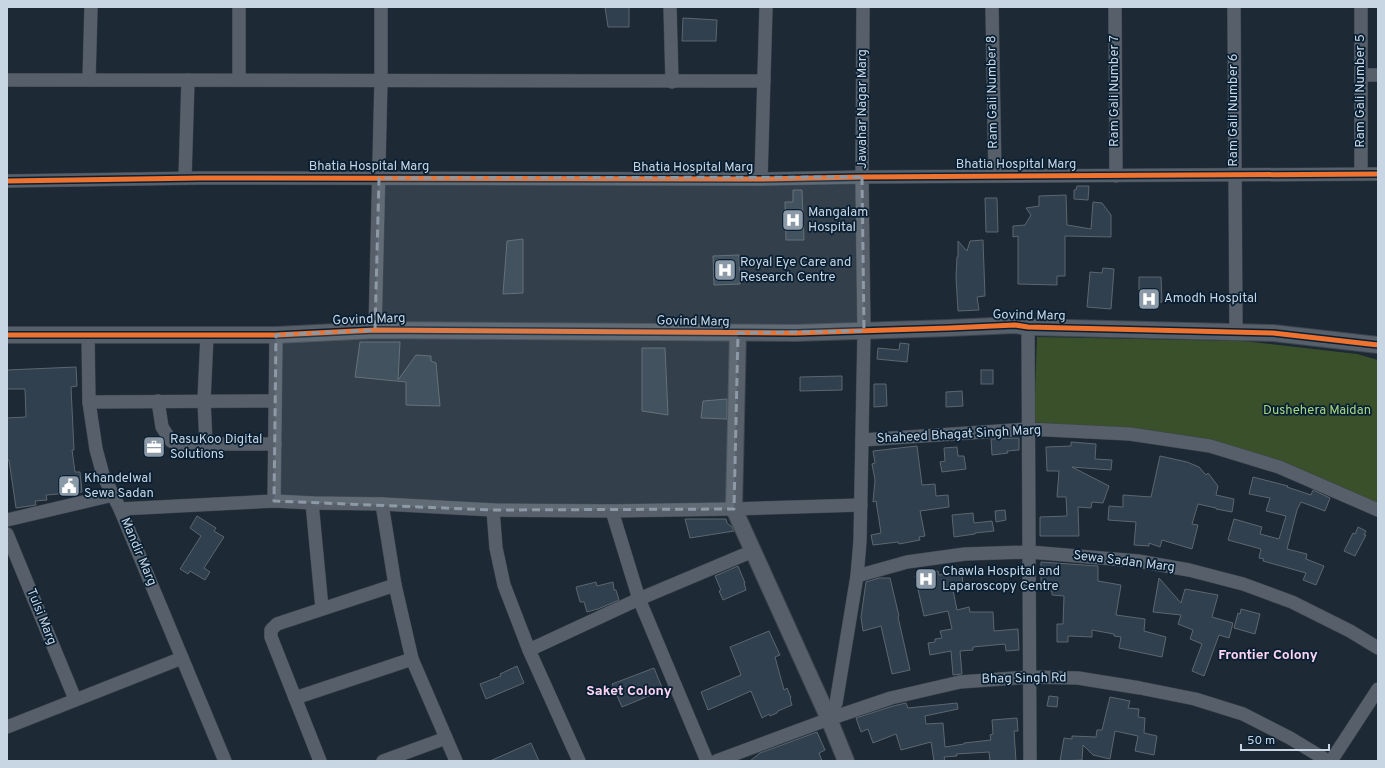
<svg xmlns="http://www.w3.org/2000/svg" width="1385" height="768" font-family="Overpass,sans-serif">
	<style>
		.green { fill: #39502a }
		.building { fill: #31404e; stroke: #5c666f }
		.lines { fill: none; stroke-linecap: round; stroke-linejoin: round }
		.minor-casing { stroke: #3c454f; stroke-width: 14 }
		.tertiary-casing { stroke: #3c454f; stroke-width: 18 }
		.minor { stroke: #57606a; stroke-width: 13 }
		.tertiary { stroke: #57606a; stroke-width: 16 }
		.cycleway-casing { stroke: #091f33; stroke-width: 8 }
		.cycleway { stroke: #ef722f; stroke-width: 5 }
		.marked { fill: #8c99a6; fill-opacity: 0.2; stroke: #8c99a6; stroke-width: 3; stroke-dasharray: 8 5; stroke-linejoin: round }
		.labels { text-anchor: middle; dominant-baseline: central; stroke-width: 3.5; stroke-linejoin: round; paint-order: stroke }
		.street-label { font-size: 13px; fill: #c8d6e3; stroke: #091f33 }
		.poi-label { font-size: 13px; fill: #c8d6e3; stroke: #091f33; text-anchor: start }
		.park-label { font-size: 13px; fill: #a7d881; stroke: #091f33 }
		.neighbourhood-label { font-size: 14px; font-weight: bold; fill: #fed4f1; stroke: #091f33 }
	</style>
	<rect width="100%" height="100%" fill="#1d2934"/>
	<!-- green -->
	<polygon class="green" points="1037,337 1243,341 1357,354 1378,360 1378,503 1277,461 1108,431 1034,422"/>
	<!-- building -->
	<g class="building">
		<polygon points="605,7 629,7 629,27 608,27"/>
		<polygon points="683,18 717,20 716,41 682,41"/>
		<polygon points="1077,186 1089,186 1088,200 1074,199 1074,190 1076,190"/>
		<polygon points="793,190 802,190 804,240 786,240 785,202 793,202"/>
		<polygon points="1066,195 1067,225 1091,229 1093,202 1102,203 1111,215 1111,237 1065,236 1065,276 1057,276 1057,285 1018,284 1018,236 1013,237 1013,226 1025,225 1031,215 1026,208 1039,206 1039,196"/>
		<polygon points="985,198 997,198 998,232 986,232"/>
		<polygon points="523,239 523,293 503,294 507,241"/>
		<polygon points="983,240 985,296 977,297 979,310 958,311 956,277 957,257 958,257 958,241 967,251 970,241"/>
		<polygon points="739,255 740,284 714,285 713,256"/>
		<polygon points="1103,268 1114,269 1111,309 1087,307 1090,272 1102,273"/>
		<polygon points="1139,277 1161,277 1162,302 1145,303 1145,290 1139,290"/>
		<polygon points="360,342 400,342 398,380 416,355 431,356 431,361 436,363 440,406 406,405 406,382 355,377"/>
		<polygon points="900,343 909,344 907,362 877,359 878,348 899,350"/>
		<polygon points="642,348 665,348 668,415 642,411"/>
		<polygon points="76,367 77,386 71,387 74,450 72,450 75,472 80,472 82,492 46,495 47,500 35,501 36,505 16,508 9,460 7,460 7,418 26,417 25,389 7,389 7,370"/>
		<rect x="981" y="370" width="12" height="14"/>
		<polygon points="842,376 842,390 800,391 800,377"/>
		<polygon points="874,384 886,384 887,406 874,407"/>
		<polygon points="962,391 963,406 946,407 946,392"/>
		<polygon points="727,399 727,419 701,418 703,401"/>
		<polygon points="1019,438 1019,450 1007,451 1008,453 992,455 991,439"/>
		<polygon points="1071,442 1096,444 1095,459 1112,460 1111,470 1072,467 1109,486 1103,503 1092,502 1091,508 1078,507 1079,536 1040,536 1040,517 1067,516 1066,497 1057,497 1059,471 1047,471 1046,447 1071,446"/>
		<polygon points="917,446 922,485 935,484 936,496 948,495 949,507 920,511 925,536 919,537 920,540 899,544 898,542 873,545 871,535 881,533 876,501 873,502 875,480 872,464 875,463 873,451"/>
		<polygon points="957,447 958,456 964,456 966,469 942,472 940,462 945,461 944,448"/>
		<polygon points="1160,456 1187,462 1199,467 1206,475 1208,473 1218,486 1216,495 1234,499 1232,512 1216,509 1216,508 1198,504 1192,524 1198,525 1192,549 1162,540 1160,547 1149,543 1149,546 1134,545 1136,522 1108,520 1109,506 1123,507 1123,495 1151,497"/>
		<polygon points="1253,477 1288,486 1287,487 1311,495 1313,490 1330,498 1325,511 1301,502 1297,510 1287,549 1307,554 1306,559 1324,566 1316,585 1303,580 1306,573 1263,561 1264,559 1259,558 1261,549 1228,540 1234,519 1262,527 1260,534 1279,539 1286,516 1266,511 1270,498 1249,494"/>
		<polygon points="1005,510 1006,520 996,522 995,511"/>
		<polygon points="973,513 974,523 992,521 994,531 975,533 975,534 954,537 952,515"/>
		<polygon points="197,516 216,528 214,531 224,537 204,568 210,572 205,580 190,571 188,574 180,569 201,536 190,528"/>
		<polygon points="685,519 726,519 727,523 732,527 734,531 690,538"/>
		<polygon points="1358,527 1366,531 1364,535 1366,535 1355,556 1344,551 1353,533 1355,534"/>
		<polygon points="1041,562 1098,566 1098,581 1121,585 1116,615 1145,619 1144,631 1166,637 1162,657 1119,648 1121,637 1114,636 1114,634 1092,630 1092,637 1068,636 1068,642 1057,642 1057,624 1063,624 1064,596 1052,595 1052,591 1041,590"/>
		<polygon points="738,566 745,583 744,583 746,590 723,600 719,591 721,590 715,576"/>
		<polygon points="938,571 939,575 962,572 963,588 953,590 957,610 969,607 970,612 993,612 994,631 1018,629 1019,650 1006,651 1005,644 973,647 973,650 960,651 962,674 953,675 951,651 930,655 928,643 935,642 935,639 942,638 940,631 952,629 948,611 924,616 915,576"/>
		<polygon points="879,578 890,578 899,616 898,617 910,670 892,674 881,626 863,631 861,617 866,582"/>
		<polygon points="1159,578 1181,603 1185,589 1218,595 1212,617 1233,623 1229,638 1219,635 1204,676 1192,671 1202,644 1190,639 1193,630 1178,624 1181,615 1153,612"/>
		<polygon points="596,582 597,586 613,582 614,590 616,590 619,600 598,609 587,612 584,602 580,602 576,587"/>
		<polygon points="1241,609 1260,614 1255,634 1234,628 1238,613 1240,614"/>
		<polygon points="769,631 780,655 775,657 784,690 787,688 791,698 790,699 792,705 778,711 777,713 770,716 769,714 762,718 751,691 708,710 701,692 741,675 730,647"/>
		<polygon points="517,666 524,683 486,699 480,684 501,676 500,674"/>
		<polygon points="654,668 663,690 622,707 612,684"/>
		<polygon points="1049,696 1058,697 1057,707 1047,706"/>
		<polygon points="1110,697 1130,701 1128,708 1139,709 1138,717 1145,718 1144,733 1157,736 1154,755 1135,751 1138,736 1115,731 1110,759 1093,755 1083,745 1082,760 1060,761 1064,738 1072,739 1072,736 1096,737 1097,730 1102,730"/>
		<polygon points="906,703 908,708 957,703 958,709 925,716 926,724 943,723 945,747 964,744 964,743 991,740 990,735 993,734 992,720 1017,718 1018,731 1014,731 1016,761 990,761 989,752 956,754 957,756 944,757 945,761 934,761 931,742 901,750 896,734 873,743 868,729 861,732 856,718 893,706"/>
		<polygon points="817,732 825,750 819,753 822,761 750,761 760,753"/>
		<polygon points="531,743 539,761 490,761"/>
	</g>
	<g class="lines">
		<!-- minor casing -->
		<g class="minor-casing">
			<g id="minor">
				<polyline points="239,7 239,80"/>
				<polyline points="670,7 672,82"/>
				<polyline points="992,7 995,176"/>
				<polyline points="1115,7 1116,176"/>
				<polyline points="1234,7 1236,332"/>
				<polyline points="1361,75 1378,75"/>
				<polyline points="7,80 764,81"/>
				<polyline points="89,80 91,7"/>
				<polyline points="1361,174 1361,7"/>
				<polyline points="185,178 188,80"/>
				<polyline points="761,179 766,7"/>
				<polyline points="7,181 201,178 761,179 862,177 1378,174"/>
				<polyline points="1028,327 1030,761"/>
				<polyline points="375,330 381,80 381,7"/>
				<polyline points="88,334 89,402 96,449 103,475 120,509 225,761"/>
				<polyline points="158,401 162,427 171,441 180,444 275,444"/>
				<polyline points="89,402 275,401"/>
				<polyline points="862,440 1028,429 1130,434 1210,446 1279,467 1378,510"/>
				<polyline points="206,444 204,400 207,336"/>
				<polyline points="274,501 276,335"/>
				<polyline points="312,503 322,608"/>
				<polyline points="382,504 395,585 412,659 456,761"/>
				<polyline points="120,509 274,501 312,503 382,504 493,510 612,511 734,509 861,505"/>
				<polyline points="493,510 496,548 504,585 529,650 579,761"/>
				<polyline points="612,511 639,599 707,761"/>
				<polyline points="7,520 113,495"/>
				<polyline points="7,534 75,699"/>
				<polyline points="857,576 907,562 965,554 1029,552 1138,561 1189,570 1243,584 1292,602 1350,631 1378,648"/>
				<polyline points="529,650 639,599 753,551"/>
				<polyline points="295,698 412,659"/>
				<polyline points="829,719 836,703 857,576 860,541 864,331 862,177 863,7"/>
				<polyline points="7,727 182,658"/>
				<polyline points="320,761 271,637 271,630 277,624 395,585"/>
				<polyline points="383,761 446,738"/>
				<polyline points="716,761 829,719 891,698 960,682 1030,677 1078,678 1140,688 1195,699 1243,714 1290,738 1328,761"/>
				<polyline points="1331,761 1378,689"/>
			</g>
		</g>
		<!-- tertiary casing -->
		<g class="tertiary-casing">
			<g id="tertiary">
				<polyline points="738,333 734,509 829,719 846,761"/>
				<polyline points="7,335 276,335 375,330 796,333 949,328 1015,325 1028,327 1273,333 1378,345"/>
			</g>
		</g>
		<!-- minor -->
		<use href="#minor" class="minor"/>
		<!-- tertiary -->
		<use href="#tertiary" class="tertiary"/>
		<!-- cycleway casing -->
		<g class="cycleway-casing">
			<g id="cycleway">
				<polyline points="7,181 201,178 761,179 862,177 1378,174"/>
				<polyline points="7,335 276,335 375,330 796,333 949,328 1015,325 1028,327 1273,333 1378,345"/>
			</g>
		</g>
		<!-- cycleway -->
		<use href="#cycleway" class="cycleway"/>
	</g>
	<!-- marked area -->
	<path class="marked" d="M862,177L864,331L738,333L734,509L493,510L274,501L276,335L375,330L379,178Z"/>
	<!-- icons -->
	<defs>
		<g id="hospital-square" transform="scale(1.15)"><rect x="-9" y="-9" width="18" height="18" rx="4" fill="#8c99a6" stroke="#091f33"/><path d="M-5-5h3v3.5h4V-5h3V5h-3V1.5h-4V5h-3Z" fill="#fff"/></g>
		<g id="office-square" transform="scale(1.15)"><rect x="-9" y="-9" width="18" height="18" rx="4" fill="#8c99a6" stroke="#091f33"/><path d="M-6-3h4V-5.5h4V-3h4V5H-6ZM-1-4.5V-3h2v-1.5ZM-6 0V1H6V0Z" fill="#fff"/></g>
		<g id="civic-square" transform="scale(1.15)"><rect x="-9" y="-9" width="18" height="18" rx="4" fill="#8c99a6" stroke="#091f33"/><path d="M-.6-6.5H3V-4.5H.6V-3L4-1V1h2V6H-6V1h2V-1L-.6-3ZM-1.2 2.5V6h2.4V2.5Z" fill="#fff"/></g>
	</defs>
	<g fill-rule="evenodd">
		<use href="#hospital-square" x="793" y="220"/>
		<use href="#hospital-square" x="725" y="270"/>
		<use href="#hospital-square" x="1149" y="299"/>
		<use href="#office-square" x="154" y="447"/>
		<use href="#civic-square" x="69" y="486"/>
		<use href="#hospital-square" x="926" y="579"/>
	</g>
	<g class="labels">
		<!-- street labels -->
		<g class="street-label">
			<text transform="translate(1115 91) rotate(-90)">Ram Gali Number 7</text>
			<text transform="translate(1361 91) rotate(-90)">Ram Gali Number 5</text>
			<text transform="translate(993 92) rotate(-91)">Ram Gali Number 8</text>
			<text transform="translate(863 109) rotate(-90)">Jawahar Nagar Marg</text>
			<text transform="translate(1234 110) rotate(-90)">Ram Gali Number 6</text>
			<text x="1016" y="165">Bhatia Hospital Marg</text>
			<text x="369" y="167">Bhatia Hospital Marg</text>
			<text x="693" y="168">Bhatia Hospital Marg</text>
			<text transform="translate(1029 316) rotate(1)">Govind Marg</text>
			<text transform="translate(369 320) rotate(-2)">Govind Marg</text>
			<text transform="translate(693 322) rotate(1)">Govind Marg</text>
			<text transform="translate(959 435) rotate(-3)">Shaheed Bhagat Singh Marg</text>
			<text transform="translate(138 552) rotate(67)">Mandir Marg</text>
			<text transform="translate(1124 562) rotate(7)">Sewa Sadan Marg</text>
			<text transform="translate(41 617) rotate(68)">Tulsi Marg</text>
			<text transform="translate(1024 679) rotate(-1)">Bhag Singh Rd</text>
		</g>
		<!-- poi labels -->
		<g class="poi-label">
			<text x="808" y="213">Mangalam<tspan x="808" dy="15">Hospital</tspan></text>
			<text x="740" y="263">Royal Eye Care and<tspan x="740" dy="15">Research Centre</tspan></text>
			<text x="1164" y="299">Amodh Hospital</text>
			<text x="170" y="440">RasuKoo Digital<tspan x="170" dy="15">Solutions</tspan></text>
			<text x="84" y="479">Khandelwal<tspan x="84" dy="15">Sewa Sadan</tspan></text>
			<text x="942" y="572">Chawla Hospital and<tspan x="942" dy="15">Laparoscopy Centre</tspan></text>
		</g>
		<!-- park labels -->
		<g class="park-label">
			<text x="1317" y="411">Dushehera Maidan</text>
		</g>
		<!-- neighbourhood labels -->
		<g class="neighbourhood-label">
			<text x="1268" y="655">Frontier Colony</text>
			<text x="629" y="691">Saket Colony</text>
		</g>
	</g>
	<!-- border -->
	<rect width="1385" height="768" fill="none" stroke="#c8d6e3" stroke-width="16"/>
	<!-- scale -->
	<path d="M1241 744v6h88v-6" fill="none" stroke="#c8d6e3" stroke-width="2"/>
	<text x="1247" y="744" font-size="12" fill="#c8d6e3" stroke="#091f33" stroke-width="3" paint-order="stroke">50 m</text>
</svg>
